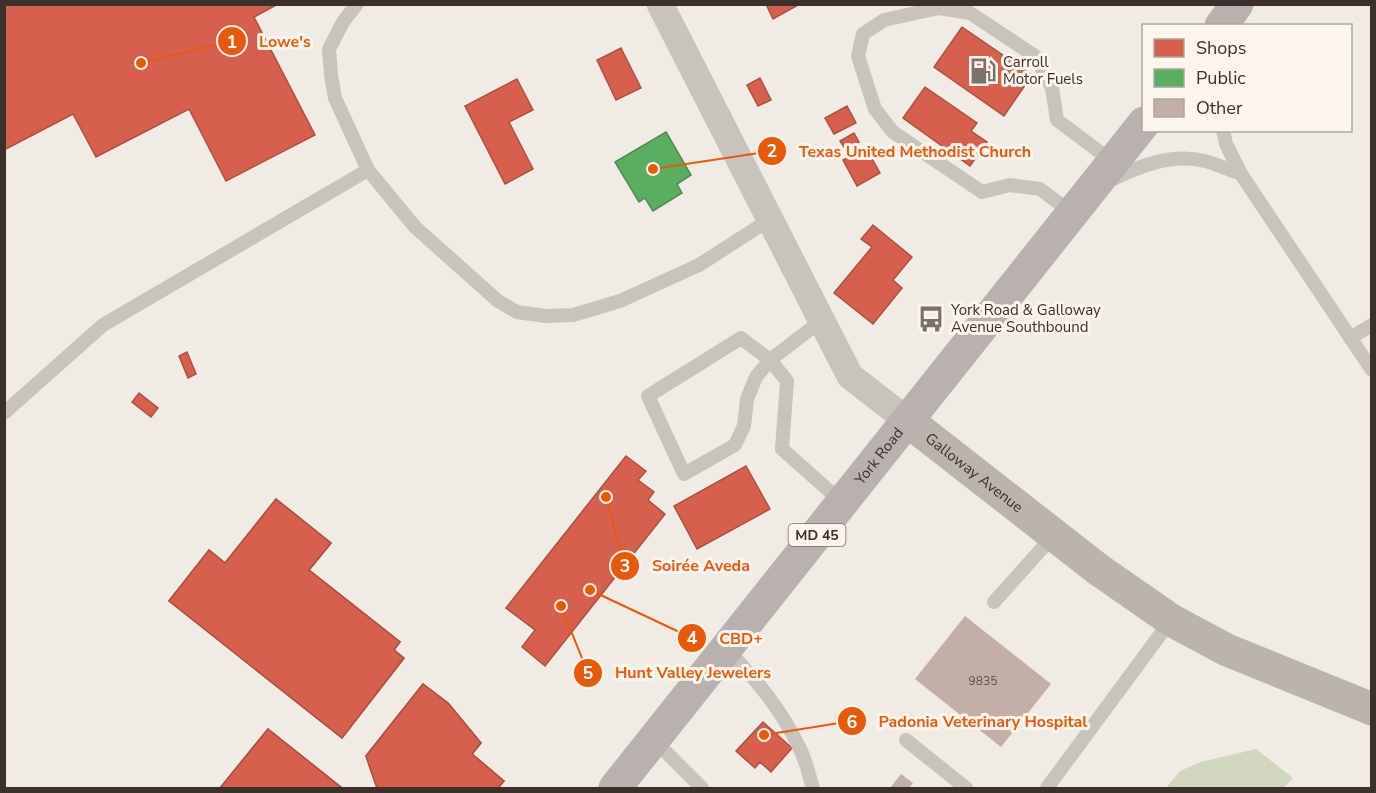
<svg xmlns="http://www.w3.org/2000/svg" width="1376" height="793" font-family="'Nunito Sans',sans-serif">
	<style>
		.green { fill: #d1d6bf }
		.shops { fill: #d6604d; stroke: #a85243; stroke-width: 1.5 }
		.public { fill: #5aae61; stroke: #518851; stroke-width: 1.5 }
		.building { fill: #c3afa7 }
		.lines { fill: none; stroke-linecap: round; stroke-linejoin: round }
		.lane { stroke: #c9c3be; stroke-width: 14 }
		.street { stroke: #c9c3be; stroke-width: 27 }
		.secondary { stroke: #bab3ae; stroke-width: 33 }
		.primary { stroke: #b8b1ad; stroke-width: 33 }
		.labels { text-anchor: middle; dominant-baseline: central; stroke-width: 6; stroke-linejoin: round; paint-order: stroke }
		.number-label { font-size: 12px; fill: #5d504a }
		.shield { fill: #fbf5ee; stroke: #756b66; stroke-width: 1.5 }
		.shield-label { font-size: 14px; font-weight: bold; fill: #3b302b }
		.poi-label { font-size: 15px; fill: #3b302b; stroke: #fbf5ee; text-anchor: start }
		.street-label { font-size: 15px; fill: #3b302b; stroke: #fbf5ee }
		.leader { fill: none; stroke: #e8590c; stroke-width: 2 }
		.callout-dot { fill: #e8590c; stroke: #fbf5ee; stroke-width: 2 }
		.mark-label { font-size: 18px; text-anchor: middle; font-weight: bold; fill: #fff }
		.callout-label { font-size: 16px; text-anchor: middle; font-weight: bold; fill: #e8590c; stroke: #fbf5ee; stroke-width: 6; stroke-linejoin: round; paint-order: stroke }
	</style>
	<rect width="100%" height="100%" fill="#f0ebe5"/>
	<!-- green -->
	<polygon class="green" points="1256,749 1293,778 1284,788 1166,788 1180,771 1201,762"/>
	<!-- shops -->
	<g class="shops">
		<polygon points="4,4 278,4 254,17 315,135 226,181 189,109 96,157 73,114 4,150"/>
		<polygon points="766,4 800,4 773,19"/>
		<polygon points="962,27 1032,75 1004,116 934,67"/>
		<polygon points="621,48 641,88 616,100 597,60"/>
		<polygon points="760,78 771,100 758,106 747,85"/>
		<polygon points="517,79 533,110 509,122 533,169 505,184 465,106"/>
		<polygon points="925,87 977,123 971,131 987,142 970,166 903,118"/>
		<polygon points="847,106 856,123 834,134 825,118"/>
		<polygon points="854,133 859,142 846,150 840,141"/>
		<polygon points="866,148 880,173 857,186 843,160"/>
		<polygon points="873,225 912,257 893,280 902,288 873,324 834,293 872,247 861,239"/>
		<polygon points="187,352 196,374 188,378 179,356"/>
		<polygon points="139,393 158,408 151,417 132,402"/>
		<polygon points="626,456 646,471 638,480 654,492 648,500 665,514 545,666 522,647 535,630 506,608"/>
		<polygon points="746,466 770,509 697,549 674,506"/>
		<polygon points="276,499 331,543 309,570 400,642 394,650 404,658 342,738 169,601 209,550 225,563"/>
		<polygon points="276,499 331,543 309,570 400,642 394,650 404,658 342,738 169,601 209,550 225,563"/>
		<polygon points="423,684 448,703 481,743 472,754 504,781 498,788 377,788 366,756"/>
		<polygon points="423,684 448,703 481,743 472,754 504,781 498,788 377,788 366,756"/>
		<polygon points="763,722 792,748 771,772 760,762 755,768 736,751"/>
		<polygon points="268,729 342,788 220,788"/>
		<polygon points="268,729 342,788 220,788"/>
	</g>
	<!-- public -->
	<polygon class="public" points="666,132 691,175 677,184 682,193 653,211 645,198 639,202 615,162"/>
	<!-- building -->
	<g class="building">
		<polygon points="965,616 1051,684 1001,747 915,679"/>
		<polygon points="901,774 913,783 909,788 890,788"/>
	</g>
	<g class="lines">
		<!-- lane -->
		<g class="lane">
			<polyline points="357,4 343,22 329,49 331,75 335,98 368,170 415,227 498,301 517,312 546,316 573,315 620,301 699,265 769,220"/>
			<polyline points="1223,130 1226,144 1241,174 1372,370"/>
			<path d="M1109,181C1139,166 1171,153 1205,161C1217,164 1229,170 1241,174"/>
			<polyline points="1072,213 1040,189 1010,185 982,192 893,132 875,109 858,56 863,34 884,20 939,8 970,13 1035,56 1052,88 1057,120 1113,162"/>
			<polyline points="821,321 770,360 787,381 782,449 843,503"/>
			<polygon points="741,338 770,360 756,377 747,399 744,426 735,445 684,474 648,396"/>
			<polyline points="1350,338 1372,325"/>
			<polyline points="4,413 103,325 368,170"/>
			<polyline points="994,602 1054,535"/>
			<path d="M726,649C756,679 782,710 800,749C806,761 809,775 813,788"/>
			<polyline points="654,740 702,788"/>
			<polyline points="906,740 966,788"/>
			<polyline points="1047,788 1171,620"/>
		</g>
		<!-- street -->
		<polyline class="street" points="660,4 850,376 908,421"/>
		<!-- secondary -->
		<path class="secondary" id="s1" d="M908,421L1099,570L1171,620L1227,650L1372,709"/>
		<!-- primary -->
		<g class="primary">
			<polyline points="1221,26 1237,4"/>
			<path id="s2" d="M615,788L1144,123"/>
		</g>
	</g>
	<!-- icons -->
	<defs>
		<g id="fuel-bare" transform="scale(2.07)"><path d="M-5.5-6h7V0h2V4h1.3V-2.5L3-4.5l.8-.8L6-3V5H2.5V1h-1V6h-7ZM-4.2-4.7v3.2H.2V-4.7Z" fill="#7a716c" stroke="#fbf5ee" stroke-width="2.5" paint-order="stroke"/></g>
		<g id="bus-bare" transform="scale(2.07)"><path d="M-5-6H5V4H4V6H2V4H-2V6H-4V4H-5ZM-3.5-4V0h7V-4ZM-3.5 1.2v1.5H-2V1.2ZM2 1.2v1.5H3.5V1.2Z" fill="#7a716c" stroke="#fbf5ee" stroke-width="2.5" paint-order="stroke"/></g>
	</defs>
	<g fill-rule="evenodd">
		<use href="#fuel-bare" x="983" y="71"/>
		<use href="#bus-bare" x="931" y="319"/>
	</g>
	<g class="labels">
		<!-- number labels -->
		<g class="number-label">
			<text x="983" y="681">9835</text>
		</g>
		<!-- shield labels -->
		<rect class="shield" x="788.5" y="524" width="57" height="22" rx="4.5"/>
		<g class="shield-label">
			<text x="817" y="535">MD 45</text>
		</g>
		<!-- poi labels -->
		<g class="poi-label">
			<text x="1003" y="62">Carroll<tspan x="1003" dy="17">Motor Fuels</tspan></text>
			<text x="951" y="310">York Road &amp; Galloway<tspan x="951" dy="17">Avenue Southbound</tspan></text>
		</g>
		<!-- street labels -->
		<g class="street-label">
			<text stroke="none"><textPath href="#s2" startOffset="424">York Road</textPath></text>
			<text stroke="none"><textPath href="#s1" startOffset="84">Galloway Avenue</textPath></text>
		</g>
	</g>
	<!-- callouts -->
	<path class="leader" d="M141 63L232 41M653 169L772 151M606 497L625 566M590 590L692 638M561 606L588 673M764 735L852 721"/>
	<g class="callout-dot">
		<circle cx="141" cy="63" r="6"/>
		<circle cx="653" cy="169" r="6"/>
		<circle cx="606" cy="497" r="6"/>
		<circle cx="590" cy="590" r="6"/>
		<circle cx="561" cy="606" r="6"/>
		<circle cx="764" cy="735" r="6"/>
		<circle cx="232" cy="41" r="15"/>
		<circle cx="772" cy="151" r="15"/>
		<circle cx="625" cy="566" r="15"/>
		<circle cx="692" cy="638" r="15"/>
		<circle cx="588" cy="673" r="15"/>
		<circle cx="852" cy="721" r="15"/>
	</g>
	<g class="mark-label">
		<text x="232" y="48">1</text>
		<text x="772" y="157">2</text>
		<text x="625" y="572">3</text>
		<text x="692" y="644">4</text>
		<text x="588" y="679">5</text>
		<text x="852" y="728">6</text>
	</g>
	<g class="callout-label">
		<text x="285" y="47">Lowe's</text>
		<text x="915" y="157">Texas United Methodist Church</text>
		<text x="701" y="571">Soirée Aveda</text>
		<text x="741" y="644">CBD+</text>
		<text x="693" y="678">Hunt Valley Jewelers</text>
		<text x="983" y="727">Padonia Veterinary Hospital</text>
	</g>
	<!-- border -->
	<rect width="1376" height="793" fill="none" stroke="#3b302b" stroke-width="12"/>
	<!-- legend -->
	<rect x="1142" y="24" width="210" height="108" fill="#fbf5ee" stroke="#aea6a0" stroke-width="1.5"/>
	<rect x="1154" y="39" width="30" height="18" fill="#d6604d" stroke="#aea6a0" stroke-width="1.5"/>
	<text x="1196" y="54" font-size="18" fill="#3b302b">Shops</text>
	<rect x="1154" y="69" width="30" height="18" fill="#5aae61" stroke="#aea6a0" stroke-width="1.5"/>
	<text x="1196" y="84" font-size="18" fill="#3b302b">Public</text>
	<rect x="1154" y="99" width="30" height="18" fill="#c3afa7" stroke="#aea6a0" stroke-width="1.5"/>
	<text x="1196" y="114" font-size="18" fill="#3b302b">Other</text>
</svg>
